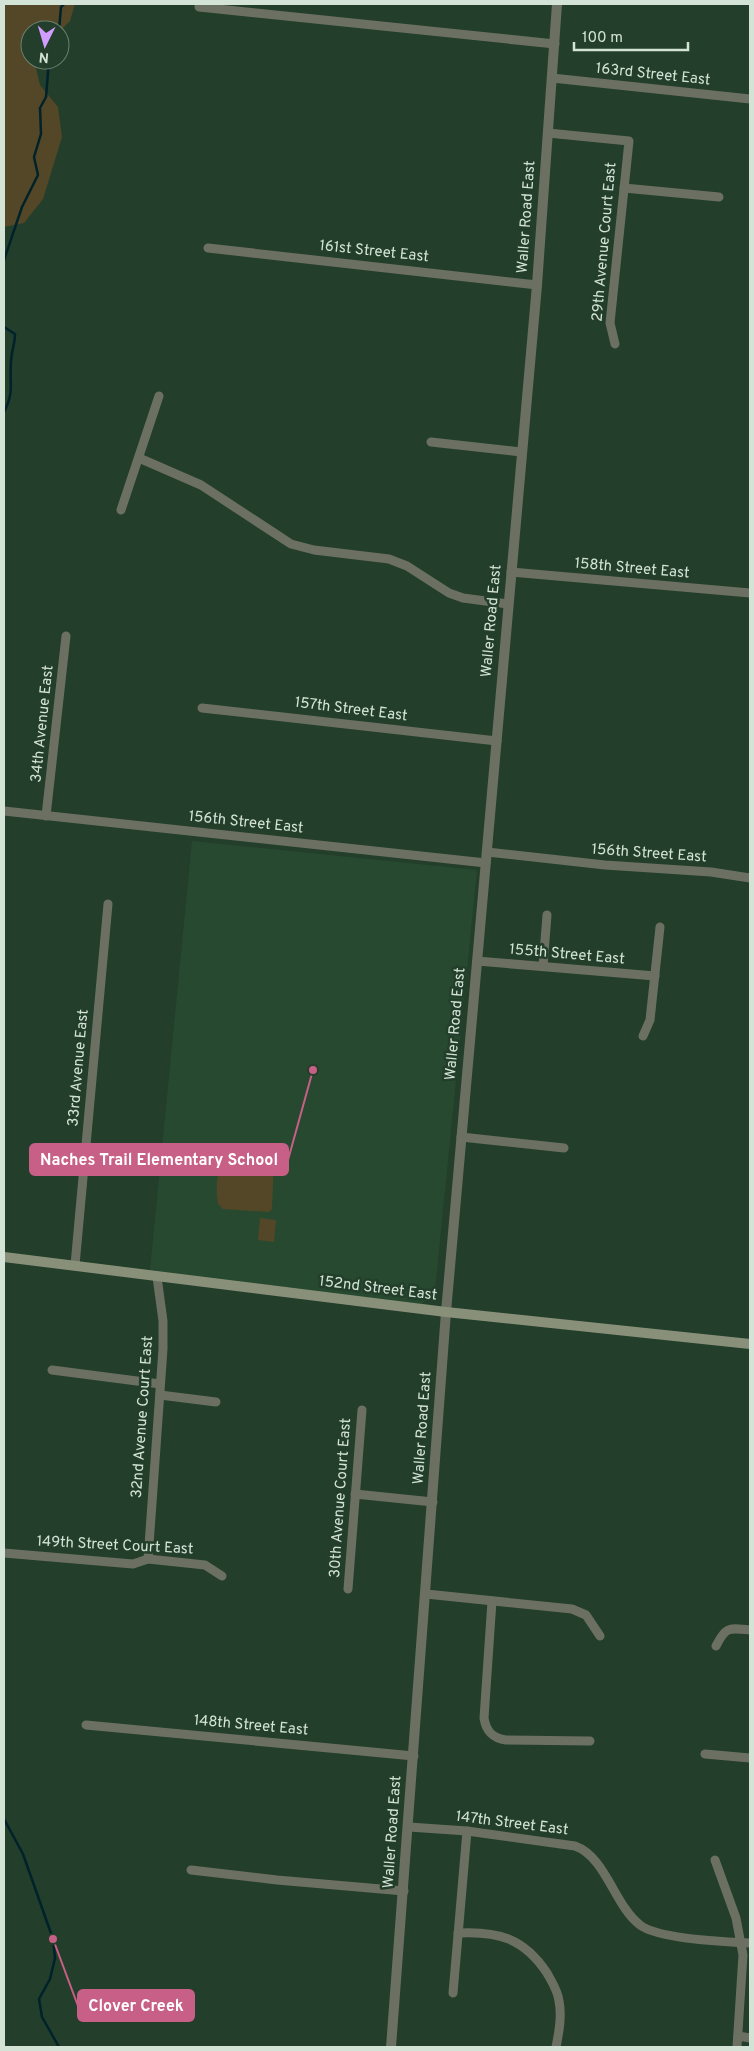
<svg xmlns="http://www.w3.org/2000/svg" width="754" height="2051" font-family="Overpass,sans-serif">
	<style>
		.built { fill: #264930 }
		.green { fill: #534727 }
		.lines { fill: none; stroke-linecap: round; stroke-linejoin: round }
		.stream { stroke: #00222a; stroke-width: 2.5 }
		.minor { stroke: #6c7062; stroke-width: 9 }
		.tertiary { stroke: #6c7062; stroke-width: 10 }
		.secondary { stroke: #89907a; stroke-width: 10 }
		.labels { text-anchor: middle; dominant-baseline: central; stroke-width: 5; stroke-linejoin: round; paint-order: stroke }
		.street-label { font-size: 15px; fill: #d3e3d6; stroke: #233e2a }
		.leader { fill: none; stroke: #c85f86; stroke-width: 2 }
		.callout-dot { fill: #c85f86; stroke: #233e2a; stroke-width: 2 }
		.callout { fill: #c85f86; stroke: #c85f86; stroke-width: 2 }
		.callout-label { font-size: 16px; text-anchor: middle; font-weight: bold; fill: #fff }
	</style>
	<rect width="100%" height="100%" fill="#233e2a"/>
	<!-- built -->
	<polygon class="built" points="192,841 477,870 435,1291 422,1304 150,1270"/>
	<!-- green -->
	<g class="green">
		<polygon points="4,4 75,4 70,21 60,31 30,30 30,60 39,60 36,68 40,85 58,107 62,137 43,199 24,223 4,227"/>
		<path d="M254,1151L269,1156L274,1161L272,1209L269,1212L223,1209L218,1204C213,1172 221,1155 254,1151Z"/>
		<polygon points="260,1218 276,1220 274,1242 258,1240"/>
	</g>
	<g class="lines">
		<!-- stream -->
		<g class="stream">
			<polyline points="59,30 61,7 64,4"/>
			<polyline points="4,260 22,207 38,175 34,157 41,134 40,108 46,97 49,60"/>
			<path d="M4,327L15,334C15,344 11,353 11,362C9,385 15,390 4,412"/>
			<polyline points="4,1819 23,1854 53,1939 55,1958 50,1979 39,1999 42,2017 59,2047"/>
		</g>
		<!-- minor -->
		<g class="minor">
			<polyline points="199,7 555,44"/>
			<polyline points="552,78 750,99"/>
			<polyline points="548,133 629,141 610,323 615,344"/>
			<polyline points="624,188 719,197"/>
			<polyline points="208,248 537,285"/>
			<polyline points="431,442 521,452"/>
			<polyline points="139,458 201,485 291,544 314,550 389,559 407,566 449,593 463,598 508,604"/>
			<polyline points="121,510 159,396"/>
			<polyline points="511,572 750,593"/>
			<polyline points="202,708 497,741"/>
			<polyline points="4,811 486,863"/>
			<polyline points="46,816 66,636"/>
			<polyline points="487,852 605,865 711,872 750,878"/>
			<polyline points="477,961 655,976"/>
			<polyline points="543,966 547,915"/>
			<polyline points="643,1036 650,1020 660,927"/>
			<polyline points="461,1137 564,1148"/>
			<polyline points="75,1265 108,904"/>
			<polyline points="52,1370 160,1384"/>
			<polyline points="160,1395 216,1402"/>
			<polyline points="355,1494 433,1502"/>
			<polyline points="4,1553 133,1564 148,1559 205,1565 222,1576"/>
			<polyline points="148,1559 163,1349 163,1321 157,1277"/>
			<polyline points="348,1589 362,1410"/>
			<polyline points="426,1594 572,1609 586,1615 600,1636"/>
			<path d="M492,1601L484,1718C486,1731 492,1738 506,1740L590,1741"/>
			<path d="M716,1646C726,1626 729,1628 750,1630"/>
			<polyline points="86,1725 414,1756"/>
			<polyline points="705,1754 750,1758"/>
			<path d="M409,1827L467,1831L575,1846C606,1857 614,1905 640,1925C658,1939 726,1942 750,1943"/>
			<polyline points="715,1860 736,1918 743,1955 737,2047"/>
			<polyline points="191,1870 277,1880 404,1891"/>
			<path d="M458,1933C498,1931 524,1938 547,1973C552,1982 558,1991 559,2001C562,2016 559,2032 556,2047"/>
			<polyline points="453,1993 467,1831"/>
			<polyline points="738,2036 750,2038"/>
		</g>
		<!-- tertiary -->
		<polyline class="tertiary" points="391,2047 446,1312 537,285 557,4"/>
		<!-- secondary -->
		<polyline class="secondary" points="4,1257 446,1312 750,1344"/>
	</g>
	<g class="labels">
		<!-- street labels -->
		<g class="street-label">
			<text transform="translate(653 75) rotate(6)">163rd Street East</text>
			<text transform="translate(527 217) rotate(-86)">Waller Road East</text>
			<text transform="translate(605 242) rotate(-85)">29th Avenue Court East</text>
			<text transform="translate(374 252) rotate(6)">161st Street East</text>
			<text transform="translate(632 569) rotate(5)">158th Street East</text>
			<text transform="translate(492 621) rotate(-85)">Waller Road East</text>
			<text transform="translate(351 710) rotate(7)">157th Street East</text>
			<text transform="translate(43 724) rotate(-84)">34th Avenue East</text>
			<text transform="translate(246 823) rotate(6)">156th Street East</text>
			<text transform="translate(649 854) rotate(4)">156th Street East</text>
			<text transform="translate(567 955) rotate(5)">155th Street East</text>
			<text transform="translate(456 1024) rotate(-85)">Waller Road East</text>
			<text transform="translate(79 1068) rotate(-85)">33rd Avenue East</text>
			<text transform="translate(378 1289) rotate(7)">152nd Street East</text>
			<text transform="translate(143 1417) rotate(-86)">32nd Avenue Court East</text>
			<text transform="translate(423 1428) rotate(-86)">Waller Road East</text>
			<text transform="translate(341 1498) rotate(-86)">30th Avenue Court East</text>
			<text transform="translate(115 1546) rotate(3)">149th Street Court East</text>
			<text transform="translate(251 1726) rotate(5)">148th Street East</text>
			<text transform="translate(512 1824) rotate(7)">147th Street East</text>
			<text transform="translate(393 1832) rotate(-86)">Waller Road East</text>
		</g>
	</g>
	<!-- callouts -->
	<path class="leader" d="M313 1070L288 1160M53 1939L78 2006"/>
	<g class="callout-dot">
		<circle cx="313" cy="1070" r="5"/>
		<circle cx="53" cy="1939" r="5"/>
	</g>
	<g class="callout">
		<rect x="30" y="1144" width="258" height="31" rx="5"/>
		<rect x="78" y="1990" width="116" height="31" rx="5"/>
	</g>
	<g class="callout-label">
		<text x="159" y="1165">Naches Trail Elementary School</text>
		<text x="136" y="2011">Clover Creek</text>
	</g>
	<!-- border -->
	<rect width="754" height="2051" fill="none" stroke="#d3e3d6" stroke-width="10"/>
	<!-- north arrow -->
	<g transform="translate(45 45) rotate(185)"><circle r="24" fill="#233e2a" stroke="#69806f"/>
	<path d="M0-4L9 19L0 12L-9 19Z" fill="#d19dfe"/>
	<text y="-8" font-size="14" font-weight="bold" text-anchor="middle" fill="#d3e3d6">N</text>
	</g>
	<!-- scale -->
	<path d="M574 42v8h114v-8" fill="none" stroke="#d3e3d6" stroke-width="2.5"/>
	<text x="582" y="42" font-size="15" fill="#d3e3d6" stroke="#233e2a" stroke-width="4" paint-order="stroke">100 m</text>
</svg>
